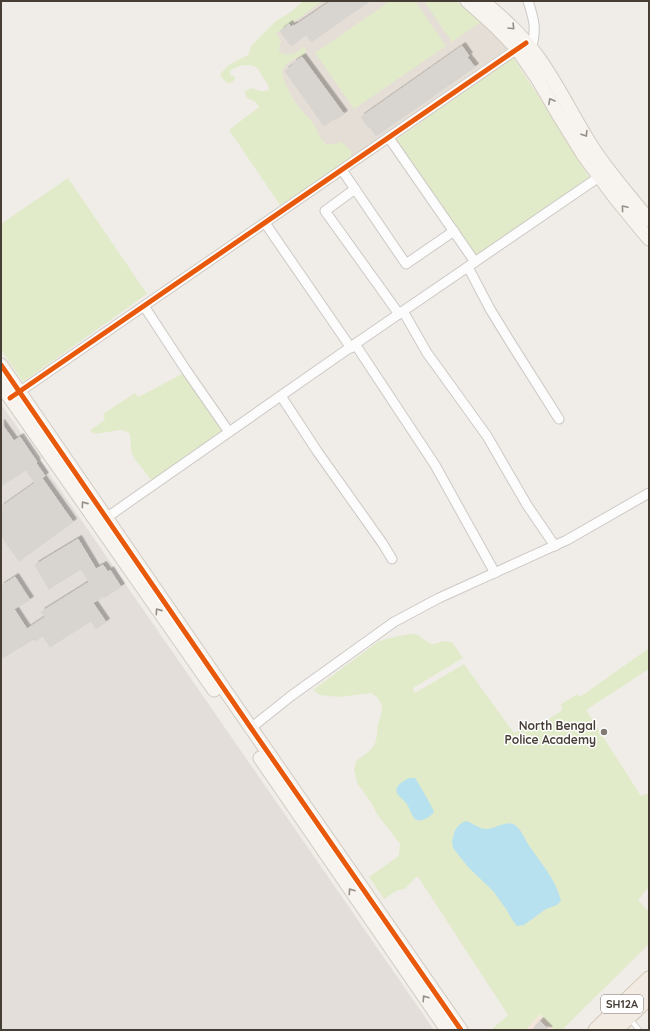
<svg xmlns="http://www.w3.org/2000/svg" width="650" height="1031" font-family="Quicksand,sans-serif">
	<style>
		.residential { fill: #e5ded6 }
		.commercial { fill: #f3e6db }
		.industrial { fill: #e3deda }
		.green { fill: #e2ebc9 }
		.water { fill: #b8e1ef }
		.building { fill: #d8d4d0; stroke: #d8d4cf; filter: url(#shadow) }
		.lines { fill: none; stroke-linecap: round; stroke-linejoin: round }
		.lane-casing { stroke: #cdc9c5; stroke-width: 6 }
		.street-casing { stroke: #cdc9c5; stroke-width: 11 }
		.secondary-casing { stroke: #d1cbc1; stroke-width: 15 }
		.primary-casing { stroke: #d3c6b6; stroke-width: 17 }
		.lane { stroke: #fdfcfc; stroke-width: 4.5 }
		.street { stroke: #fdfcfc; stroke-width: 9 }
		.secondary { stroke: #f7f3ee; stroke-width: 13 }
		.primary { stroke: #f1ebe3; stroke-width: 15 }
		.cycleway-casing { stroke: #fff; stroke-width: 8 }
		.cycleway { stroke: #e8590c; stroke-width: 5 }
		.oneway { stroke: #968f88 }
		.poi-dot { fill: #827b74; stroke: #fff; stroke-width: 1.5 }
		.labels { text-anchor: middle; dominant-baseline: central; stroke-width: 3; stroke-linejoin: round; paint-order: stroke }
		.shield { fill: #fff; stroke: #7e7772; stroke-width: 1 }
		.shield-label { font-size: 11px; font-weight: bold; fill: #463d35 }
		.poi-label { font-size: 12px; font-weight: bold; fill: #463d35; stroke: #fff; text-anchor: end }
	</style>
	<defs>
		<filter id="shadow"><feDropShadow dx="3.5" dy="-3.5" stdDeviation="0" flood-color="#0004"/></filter>
	</defs>
	<rect width="100%" height="100%" fill="#f0ede9"/>
	<!-- residential -->
	<polygon class="residential" points="318,1 456,1 486,27 507,49 336,168 254,45"/>
	<!-- commercial -->
	<polygon class="commercial" points="540,1014 555,1030 525,1030"/>
	<!-- industrial -->
	<polygon class="industrial" points="1,404 434,1030 1,1030"/>
	<!-- green -->
	<g class="green">
		<path d="M303,1H322L299,18L276,33L281,41C280,44 279,46 279,48C278,56 290,55 295,53C298,52 301,49 303,47H304L306,50L305,54C298,58 286,61 283,69C280,80 295,103 302,111C305,115 309,118 312,122C318,130 319,140 328,145L341,142L347,147L351,152V159L330,174L280,205L229,130L259,107C258,105 257,103 255,102C250,98 246,101 245,92L250,88C256,89 262,93 269,90C269,85 267,83 264,79C262,76 260,71 257,68C250,62 236,66 230,71V75L234,76L235,79C228,88 224,81 220,74L230,64L248,55L251,46L276,21L292,11Z"/>
		<polygon points="390,1 415,1 446,46 354,109 315,53"/>
		<polygon points="424,1 456,1 481,22 452,42"/>
		<polygon points="513,57 541,100 590,179 476,258 394,141"/>
		<polygon points="68,178 147,294 23,382 1,350 1,224"/>
		<polygon points="184,373 223,431 152,481 134,458 131,451 130,435 128,432 121,430 94,434 90,430 105,420 103,414 135,393 138,397"/>
		<polygon points="411,634 418,635 429,643 434,644 444,641 452,642 463,658 413,688 415,693 464,664 514,733 534,721 540,725 562,710 561,704 578,694 580,697 649,648 649,669 586,710 641,796 649,793 649,887 638,900 649,912 649,944 562,1030 555,1030 540,1014 525,1030 492,1030 492,1029 508,1015 422,883 418,877 415,878 405,889 398,890 384,899 369,877 396,858 399,855 400,844 377,814 370,801 357,783 354,769 356,761 368,752 373,747 376,741 378,725 382,710 381,703 377,697 371,693 339,697 320,695 313,690 379,641 398,636"/>
	</g>
	<!-- water -->
	<g class="water">
		<path d="M409,778H414L416,779C418,783 434,809 434,812C433,814 429,817 427,818C423,820 419,822 415,819C411,815 410,808 406,803C403,799 394,794 397,788C398,784 405,780 409,778Z"/>
		<path d="M466,821C473,823 479,829 486,829C494,829 506,821 513,824C520,827 524,837 528,844C540,862 555,878 561,900L559,903L557,905L546,909L524,925L517,926L513,921L506,909L493,891L468,867L453,848L452,841L455,830L460,824Z"/>
	</g>
	<!-- building -->
	<g class="building">
		<polygon points="331,1 370,1 311,42 306,35 291,46 280,31 289,24 291,27 294,25 294,26"/>
		<polygon points="462,46 469,56 467,57 475,67 376,136 370,127 369,128 361,117"/>
		<polygon points="302,57 344,114 335,120 334,119 324,126 285,71 294,64 293,63"/>
		<polygon points="1,423 14,441 20,437 37,462 36,463 45,476 42,478 73,522 19,561 1,536 1,507 35,483 26,470 1,486"/>
		<polygon points="78,539 96,569 103,565 108,572 110,570 121,587 105,597 104,596 93,603 106,622 96,629 91,621 50,647 43,636 35,641 34,639 1,659 1,586 15,577 30,600 14,609 27,629 45,617 41,612 89,582 81,569 49,589 35,565"/>
		<polygon points="540,1021 549,1030 532,1030"/>
	</g>
	<g class="lines">
		<!-- lane casing -->
		<g class="lane-casing">
			<polyline id="lane" points="630,1019 639,1030"/>
		</g>
		<!-- street casing -->
		<g class="street-casing">
			<g id="street">
				<path d="M528,1C534,19 537,30 531,49"/>
				<polyline points="389,138 475,262"/>
				<polyline points="342,170 406,264 454,231"/>
				<polyline points="355,189 325,211 399,314"/>
				<polyline points="265,223 351,348"/>
				<polyline points="468,267 490,309 514,348 559,419"/>
				<polyline points="144,306 186,370 229,432"/>
				<polyline points="403,311 427,353 438,368 487,436 527,505 555,546"/>
				<polyline points="355,344 435,465 495,573"/>
				<polyline points="19,392 517,49"/>
				<polyline points="281,396 317,451 383,544 392,559"/>
				<polyline points="106,518 355,344 599,177"/>
				<polyline points="251,728 291,696 394,622 439,598 567,540 649,493"/>
			</g>
		</g>
		<!-- secondary casing -->
		<g class="secondary-casing">
			<g id="secondary">
				<polyline points="467,1 496,27 517,49 537,78 558,114 584,156 616,199 649,239"/>
				<path d="M483,1C504,19 522,35 538,57C559,86 574,119 593,148C610,174 630,196 649,220"/>
				<polyline points="1,365 251,728 461,1030"/>
				<polyline points="1,385 214,690"/>
				<polyline points="260,758 447,1030"/>
			</g>
		</g>
		<!-- primary casing -->
		<g class="primary-casing">
			<g id="primary">
				<polyline points="596,1030 649,979"/>
				<polyline points="615,1030 649,997"/>
			</g>
		</g>
		<!-- lane -->
		<use href="#lane" class="lane"/>
		<!-- street -->
		<use href="#street" class="street"/>
		<!-- secondary -->
		<use href="#secondary" class="secondary"/>
		<!-- primary -->
		<use href="#primary" class="primary"/>
		<!-- cycleway casing -->
		<g class="cycleway-casing">
			<g id="cycleway">
				<polyline points="1,365 251,728 461,1030"/>
				<polyline points="10,398 526,43"/>
			</g>
		</g>
		<!-- cycleway -->
		<use href="#cycleway" class="cycleway"/>
	</g>
	<!-- one-way arrows -->
	<defs><path id="oneway-chevron" d="M-2-3.5L2.5 0L-2 3.5" fill="none" stroke-width="1.6" stroke-linecap="round" stroke-linejoin="round"/></defs>
	<g class="oneway">
		<use href="#oneway-chevron" transform="translate(512 27) rotate(45)"/>
		<use href="#oneway-chevron" transform="translate(551 101) rotate(-119)"/>
		<use href="#oneway-chevron" transform="translate(585 134) rotate(58)"/>
		<use href="#oneway-chevron" transform="translate(624 208) rotate(-130)"/>
		<use href="#oneway-chevron" transform="translate(84 504) rotate(-125)"/>
		<use href="#oneway-chevron" transform="translate(158 611) rotate(-125)"/>
		<use href="#oneway-chevron" transform="translate(351 891) rotate(-124)"/>
		<use href="#oneway-chevron" transform="translate(425 998) rotate(-124)"/>
	</g>
	<!-- markers -->
	<circle class="poi-dot" cx="604" cy="732" r="4"/>
	<g class="labels">
		<!-- shield labels -->
		<rect class="shield" x="601" y="995" width="42" height="18" rx="3"/>
		<g class="shield-label">
			<text x="622" y="1004">SH12A</text>
		</g>
		<!-- poi labels -->
		<g class="poi-label">
			<text x="596" y="725">North Bengal<tspan x="596" dy="14">Police Academy</tspan></text>
		</g>
	</g>
	<!-- border -->
	<rect width="650" height="1031" fill="none" stroke="#463d35" stroke-width="4"/>
</svg>
